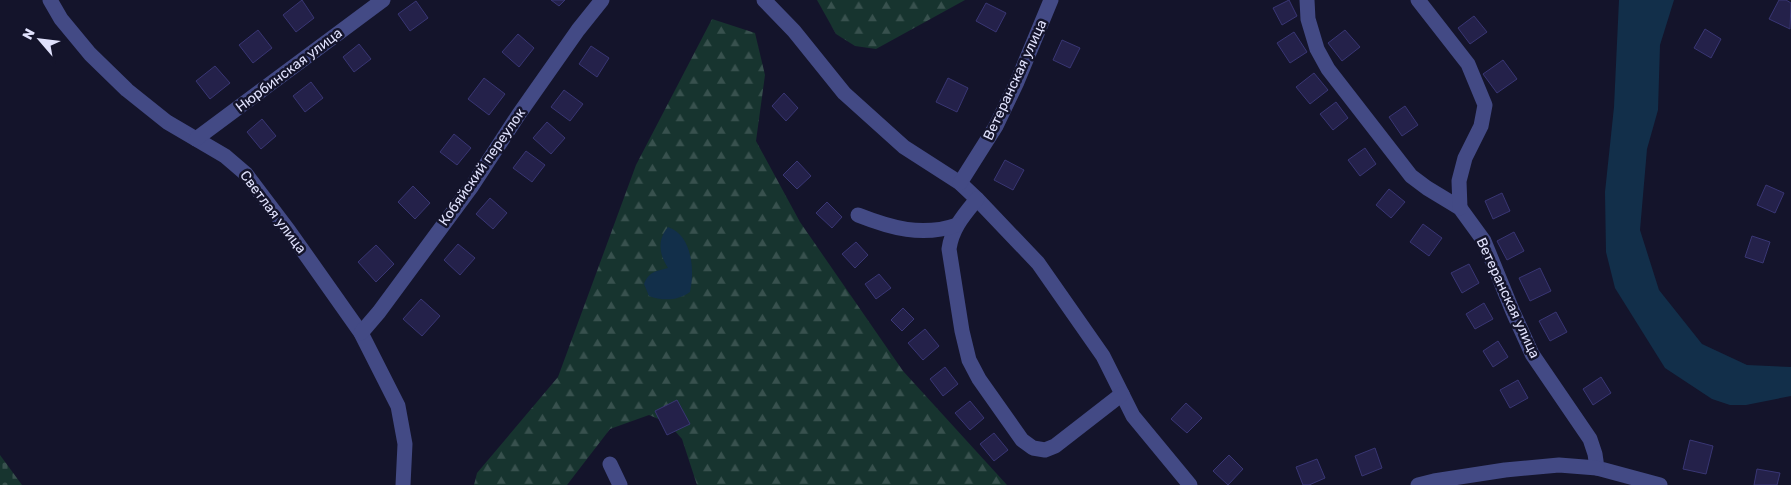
<svg xmlns="http://www.w3.org/2000/svg" width="1791" height="485" font-family="Rubik,sans-serif">
	<style>
		.forest { fill: url(#forest-firs) }
		.cemetery { fill: url(#cemetery-stones) }
		.water { fill: #122f4a }
		.building { fill: #24214a; stroke: #393674 }
		.lines { fill: none; stroke-linecap: round; stroke-linejoin: round }
		.minor { stroke: #434a85; stroke-width: 15 }
		.labels { text-anchor: middle; dominant-baseline: central; stroke-width: 5; stroke-linejoin: round; paint-order: stroke }
		.street-label { font-size: 14px; fill: #e0e1fc; stroke: #14142b }
	</style>
	<defs>
		<pattern id="forest-firs" width="22" height="20" patternUnits="userSpaceOnUse" patternTransform="scale(1.25)"><rect width="22" height="20" fill="#17342f"/><path d="M5 1l3.5 6h-7zM16 11l3.5 6h-7z" fill="#38514e"/></pattern>
		<pattern id="cemetery-stones" width="16" height="16" patternUnits="userSpaceOnUse" patternTransform="scale(1.25)"><rect width="16" height="16" fill="#17342f"/><path d="M2 7V4a2 2 0 0 1 4 0v3zM10 15v-3a2 2 0 0 1 4 0v3z" fill="#38514e"/></pattern>
	</defs>
	<rect width="100%" height="100%" fill="#14142b"/>
	<!-- forest -->
	<g class="forest">
		<polygon points="817,0 965,0 876,49 855,46 836,34"/>
		<polygon points="712,19 755,33 765,75 756,141 800,222 903,371 1007,485 697,485 682,439 668,423 649,415 610,429 567,485 474,485 477,473 558,377 636,165"/>
	</g>
	<!-- cemetery -->
	<polygon class="cemetery" points="0,455 22,485 0,485"/>
	<!-- water -->
	<g class="water">
		<polygon points="1619,0 1674,0 1660,45 1658,110 1647,149 1640,230 1659,290 1702,344 1747,365 1791,367 1791,396 1746,405 1730,405 1712,399 1665,368 1615,288 1606,252 1605,192 1614,107"/>
		<path d="M668,227C692,235 695,270 690,292C678,301 662,301 649,296L644,284C649,271 657,271 668,268C659,254 657,240 668,227Z"/>
	</g>
	<!-- building -->
	<g class="building">
		<polygon points="302,0 314,18 296,32 283,15"/>
		<polygon points="551,0 565,0 559,6"/>
		<polygon points="1289,0 1297,16 1282,25 1273,8"/>
		<polygon points="1779,0 1786,0 1791,3 1790,29 1769,19"/>
		<polygon points="416,1 428,18 410,31 398,14"/>
		<polygon points="986,3 1006,13 996,32 976,21"/>
		<polygon points="1474,16 1487,32 1470,44 1458,28"/>
		<polygon points="1705,29 1721,39 1711,58 1694,48"/>
		<polygon points="258,30 272,48 253,63 239,45"/>
		<polygon points="1345,30 1360,47 1342,61 1328,43"/>
		<polygon points="1294,32 1307,52 1290,63 1277,43"/>
		<polygon points="518,34 534,48 519,67 502,52"/>
		<polygon points="1062,40 1080,48 1070,68 1053,60"/>
		<polygon points="359,44 371,59 354,72 343,57"/>
		<polygon points="591,46 609,58 597,77 579,64"/>
		<polygon points="1503,60 1517,79 1497,93 1483,74"/>
		<polygon points="215,66 230,83 210,99 196,81"/>
		<polygon points="1314,73 1328,90 1310,104 1296,87"/>
		<polygon points="484,78 505,94 489,115 468,99"/>
		<polygon points="948,78 968,88 957,112 936,102"/>
		<polygon points="311,82 323,98 305,112 293,96"/>
		<polygon points="564,90 583,104 570,121 551,107"/>
		<polygon points="784,93 798,108 786,121 772,106"/>
		<polygon points="1336,102 1348,118 1333,130 1320,114"/>
		<polygon points="1405,106 1418,125 1402,136 1389,117"/>
		<polygon points="262,119 276,136 261,149 247,132"/>
		<polygon points="547,122 565,138 551,154 533,138"/>
		<polygon points="454,134 471,148 457,165 440,152"/>
		<polygon points="1365,148 1376,164 1360,176 1348,160"/>
		<polygon points="526,151 545,165 532,182 513,168"/>
		<polygon points="1005,160 1024,170 1013,190 994,180"/>
		<polygon points="797,161 811,176 797,189 783,175"/>
		<polygon points="1766,185 1784,193 1775,213 1757,205"/>
		<polygon points="413,186 430,203 415,219 398,202"/>
		<polygon points="1389,189 1405,202 1391,218 1376,205"/>
		<polygon points="1502,193 1510,211 1493,219 1485,201"/>
		<polygon points="490,198 507,213 493,229 476,214"/>
		<polygon points="827,202 842,217 832,228 816,213"/>
		<polygon points="1423,224 1442,238 1429,256 1410,242"/>
		<polygon points="1514,232 1524,251 1507,260 1497,241"/>
		<polygon points="1752,236 1770,242 1763,263 1745,257"/>
		<polygon points="856,242 868,255 855,268 842,254"/>
		<polygon points="458,244 475,258 460,275 444,260"/>
		<polygon points="376,245 394,264 376,282 358,262"/>
		<polygon points="1469,264 1479,283 1462,293 1451,273"/>
		<polygon points="1540,268 1551,291 1530,301 1519,278"/>
		<polygon points="879,274 891,288 876,299 865,284"/>
		<polygon points="421,299 440,316 422,336 403,319"/>
		<polygon points="1484,303 1493,319 1475,329 1466,314"/>
		<polygon points="903,308 914,319 902,331 891,320"/>
		<polygon points="1556,312 1567,332 1550,341 1539,321"/>
		<polygon points="925,329 939,346 923,360 908,343"/>
		<polygon points="1498,341 1508,357 1493,367 1483,351"/>
		<polygon points="945,367 958,384 943,396 930,379"/>
		<polygon points="1601,377 1611,393 1593,405 1583,389"/>
		<polygon points="1518,380 1528,398 1510,408 1500,390"/>
		<polygon points="677,400 690,424 667,435 655,411"/>
		<polygon points="970,401 984,418 970,430 955,413"/>
		<polygon points="1186,403 1202,418 1187,433 1171,419"/>
		<polygon points="994,433 1008,450 994,461 980,444"/>
		<polygon points="1690,440 1713,446 1706,474 1683,469"/>
		<polygon points="1375,448 1382,468 1362,476 1355,456"/>
		<polygon points="1229,455 1243,469 1228,485 1213,471"/>
		<polygon points="1317,459 1325,478 1309,485 1303,485 1296,467"/>
		<polygon points="1757,469 1780,473 1777,485 1754,485"/>
	</g>
	<g class="lines">
		<!-- minor -->
		<g class="minor">
			<polyline points="50,0 61,19 90,54 127,90 167,122 225,156 246,174 289,231 361,333 398,406 405,444 403,485"/>
			<polyline points="764,0 794,31 844,93 904,147 960,183 977,199 1038,263 1103,356 1133,416 1190,485"/>
			<polyline points="1307,0 1308,19 1317,49 1328,69 1411,176 1427,188 1460,208 1484,241 1513,312 1532,354 1590,439 1595,454 1597,468 1660,485"/>
			<polyline points="1418,0 1468,64 1485,105 1481,126 1465,158 1459,181 1460,208"/>
			<polyline points="196,139 383,0"/>
			<polyline points="960,183 996,126 1017,82 1051,0"/>
			<path d="M977,199C964,215 952,228 949,249L962,331L969,360L979,379L1022,440L1033,448L1045,450L1055,446L1122,394"/>
			<path d="M858,215C891,228 922,237 957,225"/>
			<polyline points="361,333 379,312 472,186 519,114 578,30 602,0"/>
			<polyline points="610,464 620,485"/>
			<polyline points="1418,485 1434,481 1505,470 1559,465 1597,468"/>
		</g>
	</g>
	<g class="labels">
		<!-- street labels -->
		<g class="street-label">
			<text transform="translate(289 70) rotate(-37)">Нюрбинская улица</text>
			<text transform="translate(1015 80) rotate(-65)">Ветеранская улица</text>
			<text transform="translate(482 167) rotate(-55)">Кобяйский переулок</text>
			<text transform="translate(273 212) rotate(53)">Светлая улица</text>
			<text transform="translate(1508 298) rotate(65)">Ветеранская улица</text>
		</g>
	</g>
	<!-- north arrow -->
	<g transform="translate(40 40) rotate(298)" stroke="#14142b" stroke-width="4" paint-order="stroke">
	<path d="M0-4L9 19L0 12L-9 19Z" fill="#e0e1fc"/>
	<text y="-8" font-size="14" font-weight="bold" text-anchor="middle" fill="#e0e1fc">N</text>
	</g>
</svg>
